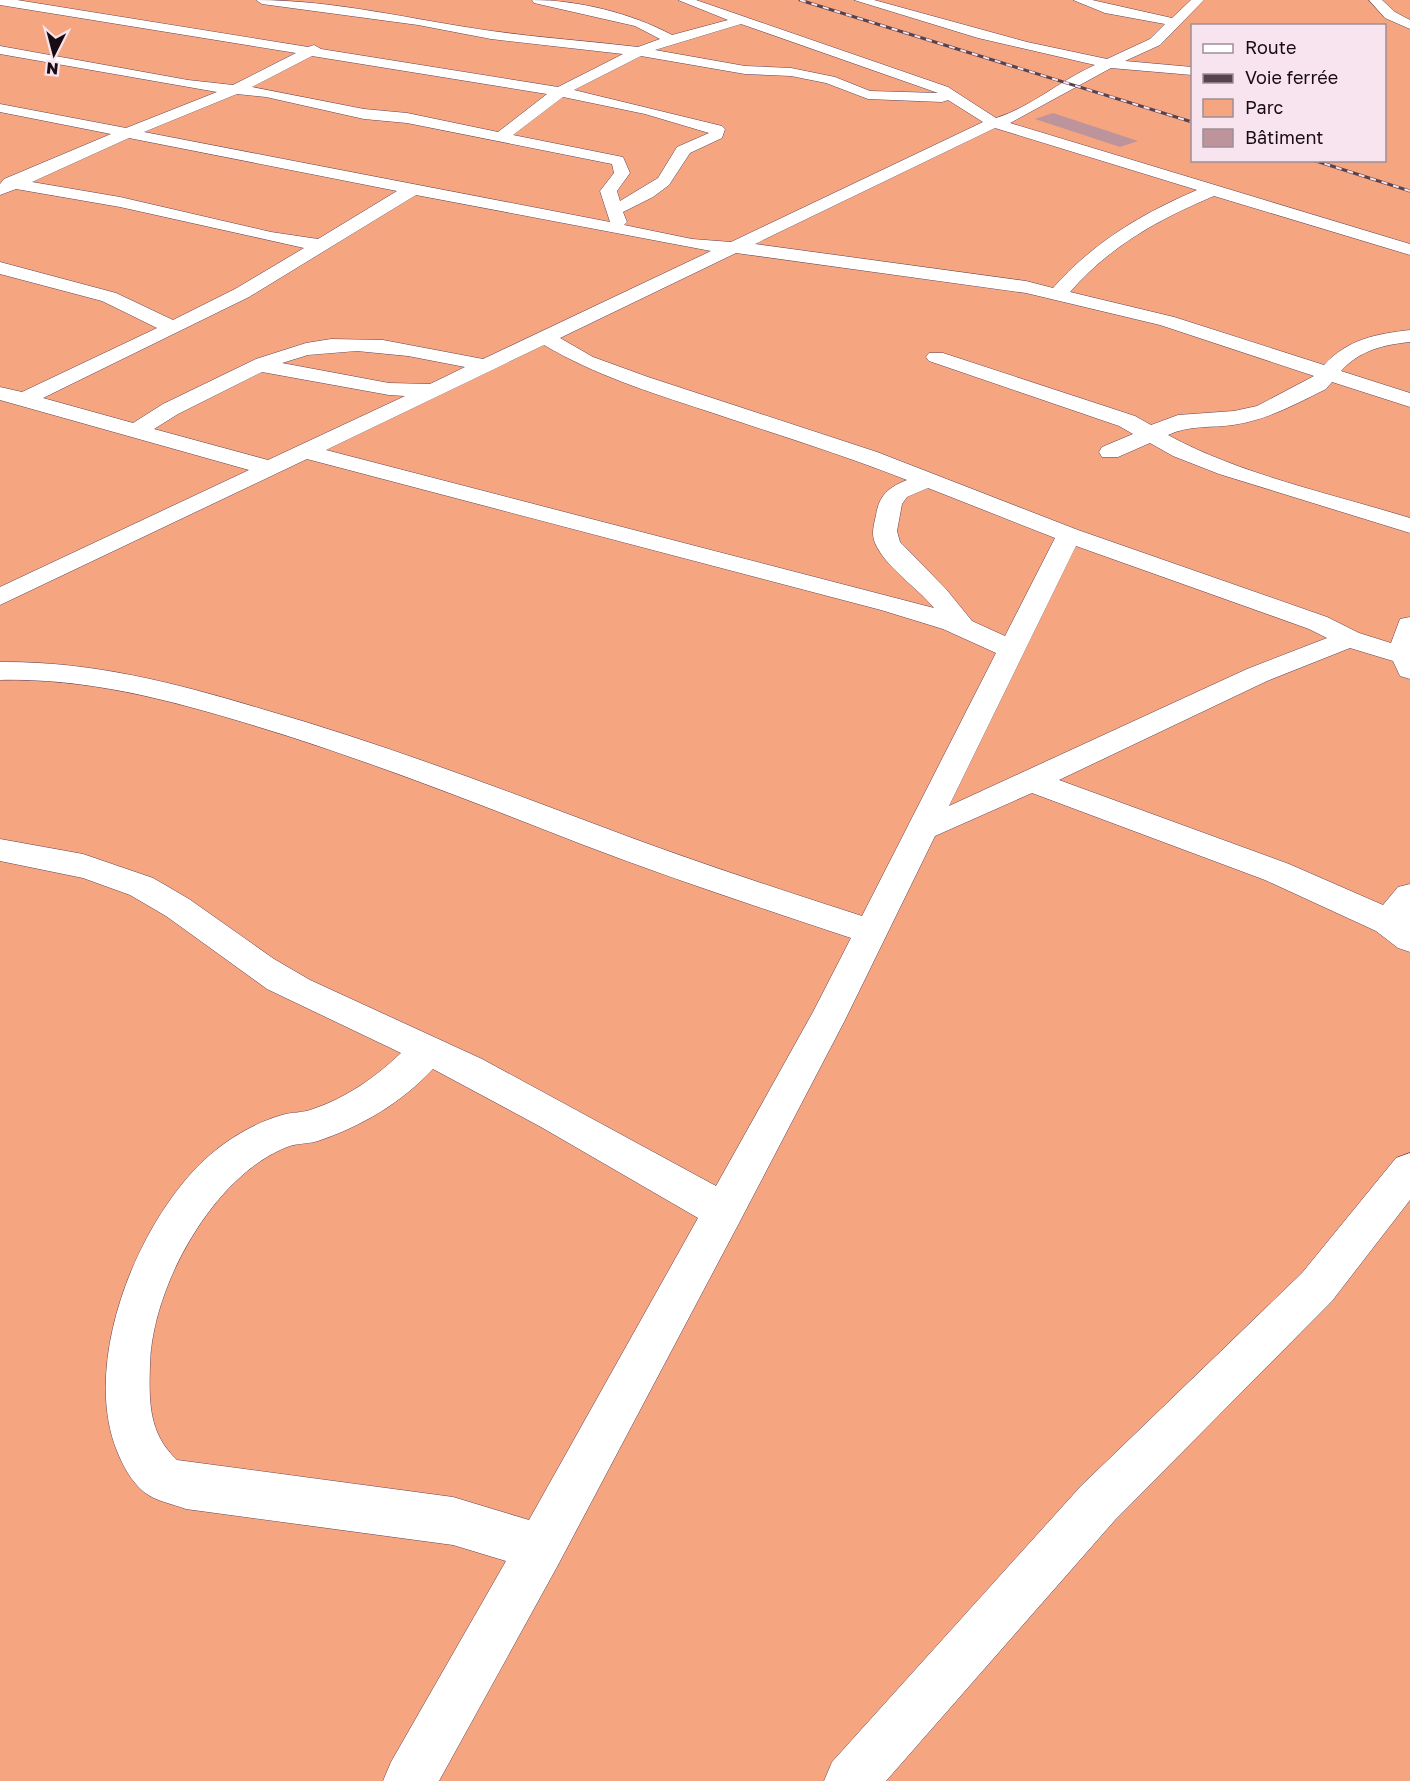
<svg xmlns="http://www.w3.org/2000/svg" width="1410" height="1781" font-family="'Golos Text',sans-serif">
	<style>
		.green { fill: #f5a580; fill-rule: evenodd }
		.building { fill: #be949c }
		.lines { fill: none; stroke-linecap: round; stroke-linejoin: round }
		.minor-casing { stroke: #634254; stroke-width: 1 }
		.minor { fill: #fff; fill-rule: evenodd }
		.rail-casing { stroke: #57424e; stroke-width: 3 }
		.rail { stroke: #f8e4ee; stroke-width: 2; stroke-dasharray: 6; stroke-linecap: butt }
	</style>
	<rect width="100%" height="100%" fill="#e4bdd1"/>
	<!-- green -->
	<path class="green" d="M0,0H1410V1781H0ZM1192,26H1384V160H1192Z"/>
	<!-- building -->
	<polygon class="building" points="1053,113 1138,141 1120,147 1035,119"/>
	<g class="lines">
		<!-- minor casing -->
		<g class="minor-casing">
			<g id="minor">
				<path d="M0,0H17L308,47L314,45L321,49L558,87L623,54L491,39L418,25L262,4L256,0C336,0 413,20 492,31C541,38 590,41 638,47L660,39L635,26L534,3L532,0C578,0 631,13 672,35L728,20L678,0H696L948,87L996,118C1031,107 1061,80 1095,65L978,38L854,0H874L1027,42L1107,59L1150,39L1165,24L1105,13L1073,0H1092L1172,18L1191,0H1204L1160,45L1125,61L1192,67V75L1111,68L1010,123L1410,244V255L1214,196C1159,219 1110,246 1070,292L1174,317L1324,365C1348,339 1376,334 1410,330V342C1383,345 1360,350 1341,371L1410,393V407L1332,382L1326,389C1296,404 1267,420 1233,425C1211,428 1189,425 1168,435C1239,474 1332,494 1410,518V533L1219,474L1173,456L1150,443L1118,457H1102L1099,452L1102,447L1133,434L1119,426L929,361L926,357L929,353H943L1135,416L1151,425L1178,415L1234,411L1257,406L1314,376L1160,325L1026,293L736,253L560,338L593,357L648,377L877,452L1078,530L1327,617L1359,633L1391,643L1400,619L1410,617V679L1400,676L1393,661L1350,648L1267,681L1059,780L1289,864L1383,905L1398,887L1410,884V952L1398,948L1376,931L1265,880L1032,793L935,836L845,1020L738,1225L558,1565L439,1781H383L391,1762L506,1561L453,1545L186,1509C173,1504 155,1501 144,1492C131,1481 123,1466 117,1451C80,1360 140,1215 211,1154C231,1137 257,1122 282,1115C292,1112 303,1113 313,1109C346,1098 376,1077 401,1053L267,989L166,916L130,895L83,878L0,861V839L83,854L153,878L189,899L274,959L310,980L482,1059L716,1186L813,1012L851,938C761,908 670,878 581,844C471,801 362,758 249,724C166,699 86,678 0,680V662C91,661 176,683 262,709C374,741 483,782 592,823C681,857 772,887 862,916L996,653L943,629L881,610L307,459L0,605V587L249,470L0,400V387L22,392L157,328L102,301L0,274V262L116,293L173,320L235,289L304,248L120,207L16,189L0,195V184L4,179L111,134L0,112V104L126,128L217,92L0,54V46L188,80L233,85L296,53L0,5ZM741,24L938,93L870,91L835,77L791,68L745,66L655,50ZM312,56L547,94L498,132L407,113L364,109L252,87ZM641,56L745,74L791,76L826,83L868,99L942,102L948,100L983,122L731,242L692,239L624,225L627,222L623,212L653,197L669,185L690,153L722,138L725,129L722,126L574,90ZM237,94L266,97L364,119L407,123L612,164L614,173L600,191L610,222L144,132ZM563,97L645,114L709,133L677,147L658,178L620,201L617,191L630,173L623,157L513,135ZM995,128L1197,190C1141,214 1094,242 1053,288L1026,281L755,244ZM129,138L397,191L318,239L271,232L120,197L32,182ZM416,195L711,251L483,359L383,340L331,339L306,343L256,359L163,404L133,423L43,398L249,297ZM544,345C595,375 649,392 704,410C772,433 841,454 907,480C889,487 879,495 876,515C874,525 871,533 875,543C886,568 917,587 934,608L326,450ZM357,351L408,356L465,367L430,384L389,383L282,363L308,355ZM262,372L389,395L405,396L268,460L154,429L178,414ZM928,488L1055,538L1005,636L972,621L946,589L900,542L897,531L902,504L907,497ZM1076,546L1309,629L1327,638L1247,669L949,806ZM433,1069L541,1127L698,1218L529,1520L453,1497L177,1460C148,1433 149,1401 150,1364C152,1287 213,1176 287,1147C297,1143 308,1144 318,1141C362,1126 401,1103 433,1069Z"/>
				<polygon points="1369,0 1382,0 1395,12 1410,20 1410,29 1385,18"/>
				<polygon points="1410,1153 1410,1200 1332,1301 1115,1520 886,1781 824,1781 832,1762 1081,1486 1302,1273 1396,1158"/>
			</g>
		</g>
		<!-- minor -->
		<use href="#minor" class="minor"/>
		<!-- rail casing -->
		<g class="rail-casing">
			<g id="rail">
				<polyline points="800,0 1192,122"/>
				<polyline points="1313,160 1410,191"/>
			</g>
		</g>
		<!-- rail -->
		<use href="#rail" class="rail"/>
	</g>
	<!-- legend -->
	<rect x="1191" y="24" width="195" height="138" fill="#f8e4ee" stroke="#9e8d96" stroke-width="1.5"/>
	<rect x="1203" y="44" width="30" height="9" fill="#ffffff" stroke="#9e8d96" stroke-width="1.5"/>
	<text x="1245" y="54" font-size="18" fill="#180b13">Route</text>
	<rect x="1203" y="74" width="30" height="9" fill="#57424e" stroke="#9e8d96" stroke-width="1.5"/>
	<text x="1245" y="84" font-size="18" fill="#180b13">Voie ferrée</text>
	<rect x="1203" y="99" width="30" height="18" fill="#f5a580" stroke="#9e8d96" stroke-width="1.5"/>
	<text x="1245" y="114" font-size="18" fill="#180b13">Parc</text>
	<rect x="1203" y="129" width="30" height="18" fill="#be949c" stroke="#9e8d96" stroke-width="1.5"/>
	<text x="1245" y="144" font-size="18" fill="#180b13">Bâtiment</text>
	<!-- north arrow -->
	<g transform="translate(54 54) rotate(186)" stroke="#f8e4ee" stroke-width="4.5" paint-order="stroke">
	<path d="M0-4.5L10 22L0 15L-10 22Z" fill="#180b13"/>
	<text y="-9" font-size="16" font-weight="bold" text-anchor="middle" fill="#180b13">N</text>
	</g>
</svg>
